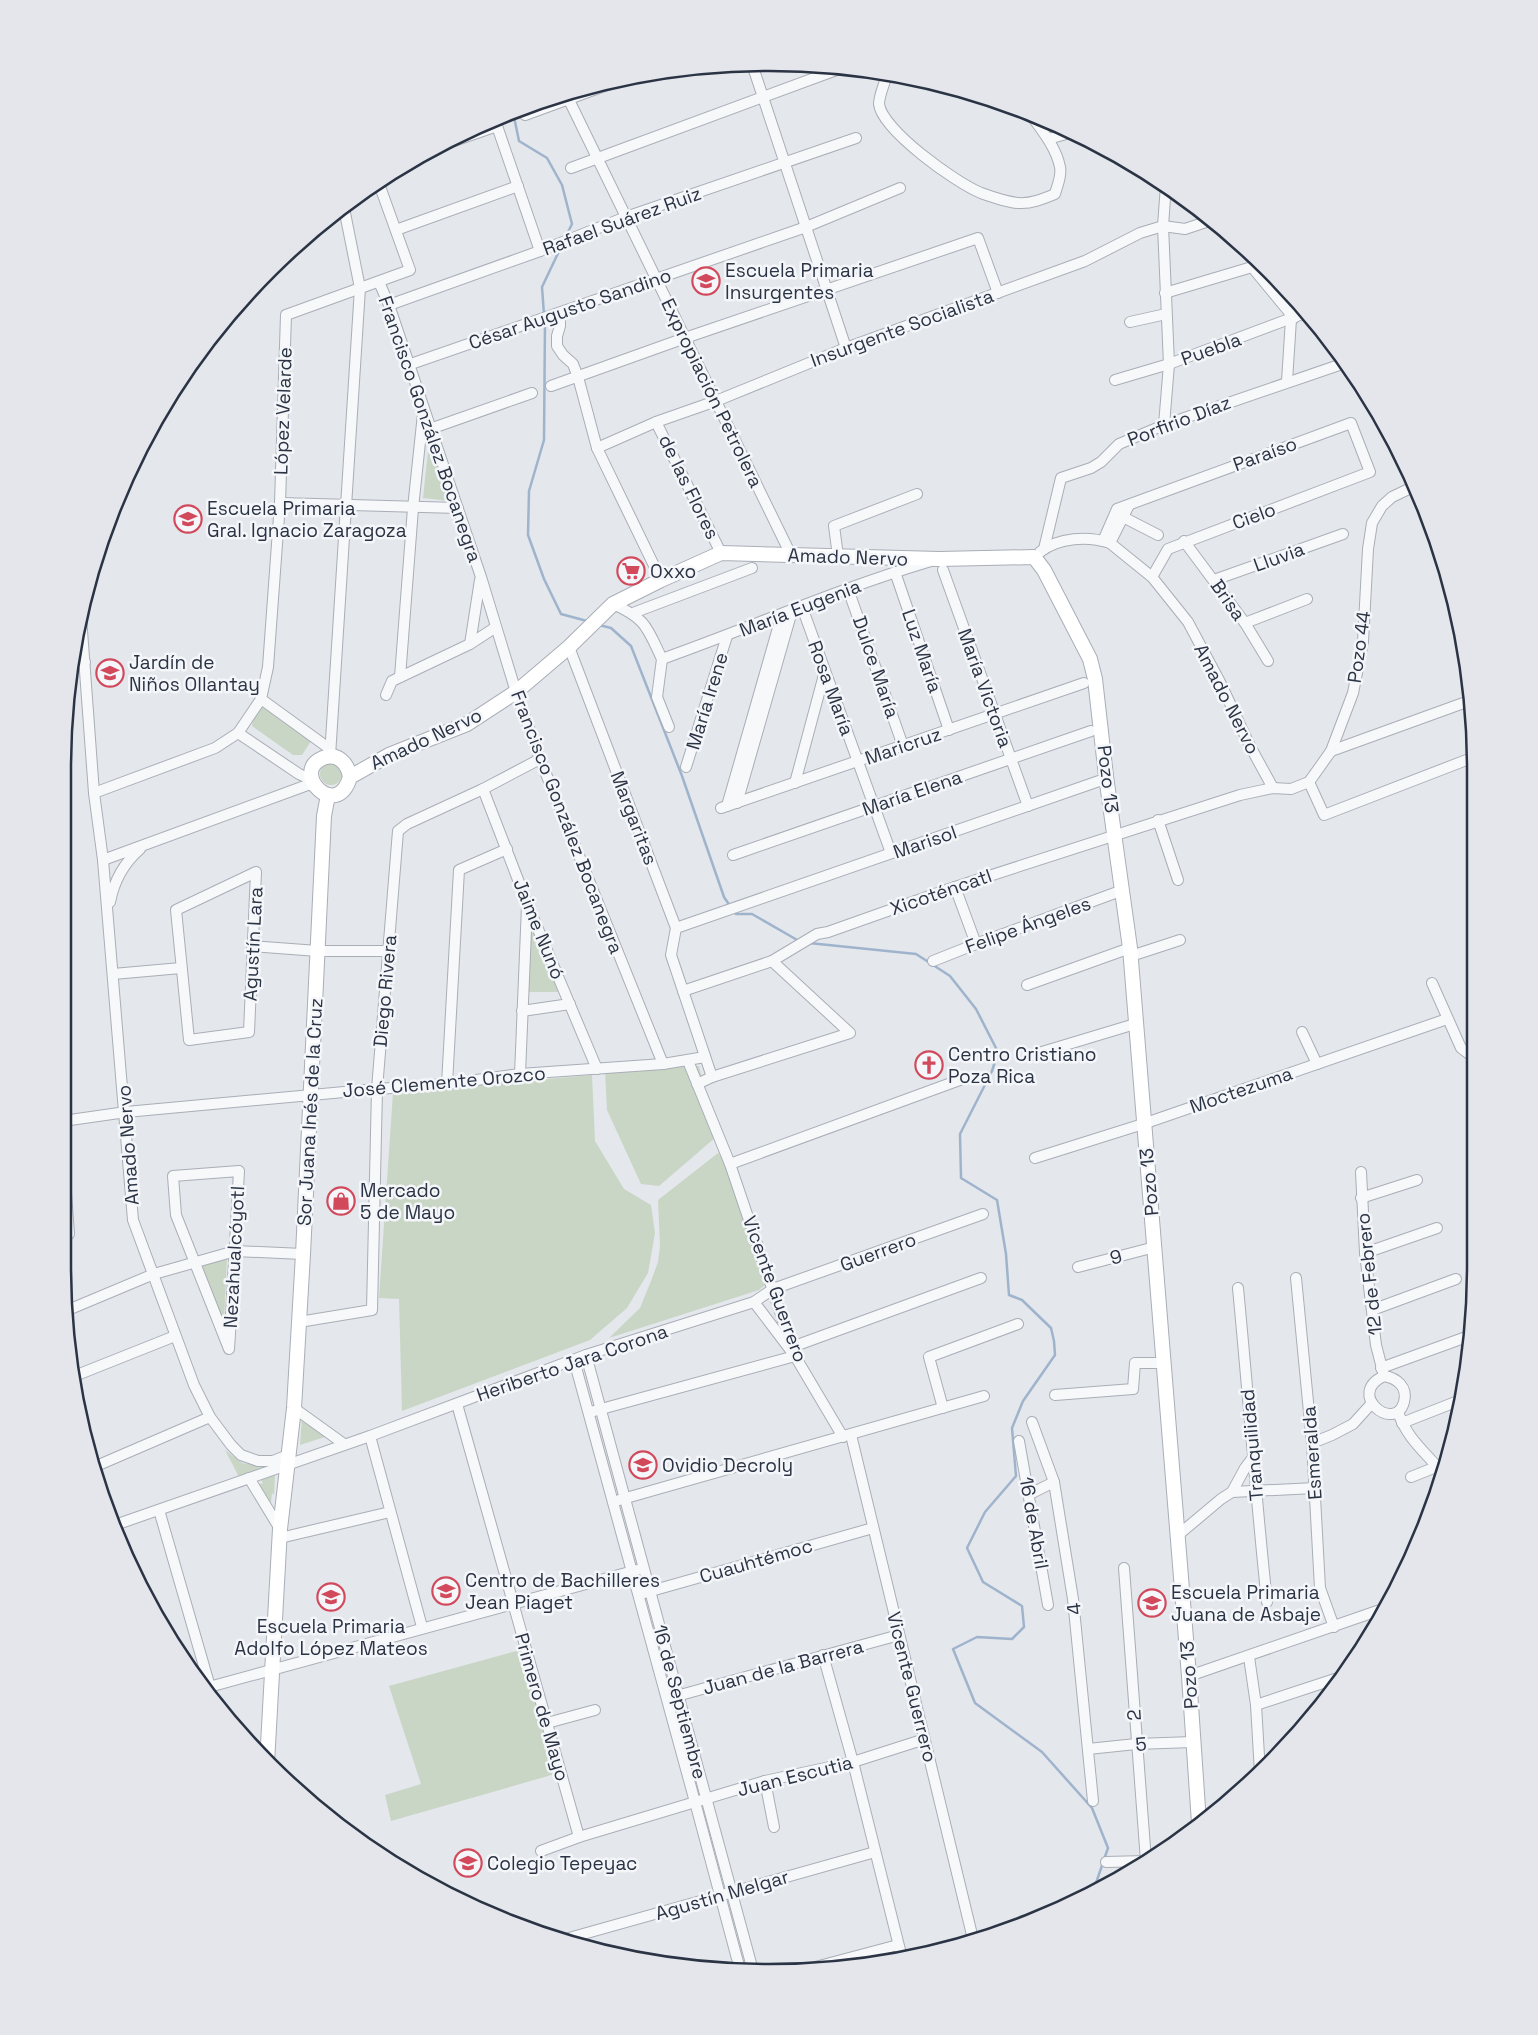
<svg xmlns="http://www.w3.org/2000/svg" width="1538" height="2035" font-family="'Space Grotesk',sans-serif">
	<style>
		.green { fill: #c9d6c5 }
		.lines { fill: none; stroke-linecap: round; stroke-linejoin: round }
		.stream { stroke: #9fb4cc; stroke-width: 2.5 }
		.street-casing { stroke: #a9aeb7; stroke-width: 12 }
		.secondary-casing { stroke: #a9aeb7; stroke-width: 16 }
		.street { stroke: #f7f8fa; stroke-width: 10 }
		.secondary { stroke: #fff; stroke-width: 14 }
		.labels { text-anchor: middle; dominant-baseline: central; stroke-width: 5; stroke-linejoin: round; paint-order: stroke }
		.street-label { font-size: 19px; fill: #2b3445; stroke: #f4f6f9 }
		.poi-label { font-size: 19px; fill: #2b3445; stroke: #f4f6f9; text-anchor: start }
		.rim { fill: none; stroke: #2b3445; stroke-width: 2.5 }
	</style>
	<rect width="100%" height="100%" fill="#e4e7ec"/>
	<!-- green -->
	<g class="green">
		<polygon points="429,442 449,501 423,498"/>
		<path d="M266,706L308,735L311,741L302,755H293L252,726C253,718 257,708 266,706Z"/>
		<circle cx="331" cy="774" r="11"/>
		<polygon points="532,920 558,992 525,992"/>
		<polygon points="699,1066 716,1137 659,1186 641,1184 607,1110 605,1071"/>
		<polygon points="592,1075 595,1141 624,1189 651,1205 655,1233 648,1273 627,1308 590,1340 402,1411 399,1299 379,1298 393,1093"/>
		<polygon points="718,1153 726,1161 766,1284 759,1290 609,1338 640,1308 651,1281 658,1262 660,1246 658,1200"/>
		<polygon points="227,1257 224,1322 201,1265"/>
		<polygon points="302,1417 328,1436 300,1445"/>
		<polygon points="225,1450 242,1463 265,1467 239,1477"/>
		<polygon points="275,1475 274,1495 272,1493 271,1503 258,1485 263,1483 260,1479"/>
		<polygon points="520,1650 555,1774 391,1821 385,1795 421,1784 389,1686"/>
	</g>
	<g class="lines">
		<!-- stream -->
		<g class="stream">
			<polyline points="513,112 519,141 547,158 562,185 572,224 565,238"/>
			<polyline points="544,315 542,287 561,247"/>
			<polyline points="545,320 544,440 529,491 528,535 544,579 561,614 587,621"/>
			<polyline points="599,625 611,628 631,646 682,776 724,897 730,906"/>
			<polyline points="733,910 736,914 752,914 799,941"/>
			<polyline points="809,943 916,954 950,976 976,1009 998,1052 992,1071 960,1134 961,1178 997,1200 1006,1254 1009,1295 1022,1300 1051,1328 1054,1341 1055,1355 1023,1401 1012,1428 1016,1476 985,1512 967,1548 983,1582 1022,1606 1024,1627 1012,1639 977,1637 953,1649 975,1703 1042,1752 1092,1808 1108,1848 1095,1886"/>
		</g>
		<!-- street casing -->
		<g class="street-casing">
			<g id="street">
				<polyline points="752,64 846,348"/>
				<path d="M887,74C885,83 879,95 879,104C882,130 956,183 981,193C992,197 1006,202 1018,203C1031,204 1043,199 1055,194C1057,186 1062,176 1060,167C1056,147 1041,129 1030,114"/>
				<polyline points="567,96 791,555"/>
				<polyline points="525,115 626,78"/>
				<polyline points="1048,139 1070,133"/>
				<polyline points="448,143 497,126 540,251"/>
				<polyline points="571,168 839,69"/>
				<polyline points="396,230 518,186"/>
				<polyline points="379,282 389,305 481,577 516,692 540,759 663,1064"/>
				<polyline points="1165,293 1252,267 1294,318"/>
				<polyline points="389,305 540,251 626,217 856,138"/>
				<polyline points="560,313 560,326 557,336 557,346 563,355 573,364 578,377 597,448 661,580"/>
				<polyline points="1130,322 1166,314"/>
				<polyline points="408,365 806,227 900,188"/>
				<polyline points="1115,380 1169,364 1305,313"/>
				<polyline points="1287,381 1291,319"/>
				<polyline points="551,386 685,338 978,238 998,293"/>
				<polyline points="656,422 721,553"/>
				<polyline points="1164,425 1169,364 1163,226 1166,185"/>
				<polyline points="430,429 532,393"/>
				<polyline points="597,448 656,422 716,401 846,348 1085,261 1140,233 1163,226 1185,229 1209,221"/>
				<polyline points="280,503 458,508"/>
				<polyline points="1123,517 1158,535"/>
				<polyline points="1103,541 1117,509 1351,423 1370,472 1168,549 1152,577"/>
				<polyline points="1184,541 1245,623 1268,661"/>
				<polyline points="1110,543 1129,505"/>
				<polyline points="1044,549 1061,478 1091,468 1101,462 1119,444 1164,425 1345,363"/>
				<path d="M1040,552C1059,537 1088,536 1110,543L1152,577L1188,622L1220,682L1250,746L1273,788"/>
				<polyline points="838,556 834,526 917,494"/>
				<polyline points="943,570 1028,806"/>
				<polyline points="895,572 949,730"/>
				<polyline points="1214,580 1343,534"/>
				<polyline points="848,589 903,746"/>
				<path d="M613,604C647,619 647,628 662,659"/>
				<polyline points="802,607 891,853"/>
				<polyline points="633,613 752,568"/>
				<polyline points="81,617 94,793 103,860 133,1220 194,1385 210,1417 231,1445 241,1455 258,1461 273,1461 288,1455"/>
				<polyline points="1245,623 1307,599"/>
				<polyline points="470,644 480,580"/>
				<polyline points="569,647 676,928 671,955 712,1077"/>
				<path d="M662,659C752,627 840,588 931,561"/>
				<polyline points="662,659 657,697 669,727"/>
				<polyline points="74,663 85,662"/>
				<polyline points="400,677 413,508 423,414"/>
				<polyline points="386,695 392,681 470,644 496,627"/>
				<polyline points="261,699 330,749"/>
				<polyline points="238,733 299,774 312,780"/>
				<polyline points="1331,751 1469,701"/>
				<polyline points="330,756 360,288 344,208"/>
				<polyline points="686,767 727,636"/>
				<polyline points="1309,782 1324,815 1469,759"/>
				<polyline points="795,783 825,671"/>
				<polyline points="483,789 527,903 597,1069"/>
				<polyline points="94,793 215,748 238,733 261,699 268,667 280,503 286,315 410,270 378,181"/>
				<polyline points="737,803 792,611"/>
				<polyline points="727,806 782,614"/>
				<polyline points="721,808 1084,683"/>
				<polyline points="1158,820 1178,880"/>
				<polyline points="733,855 1091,731"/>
				<polyline points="103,860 313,783"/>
				<polygon points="256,872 249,1032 189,1040 176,910"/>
				<polyline points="955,887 976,944"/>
				<path d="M110,902C114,881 124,863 140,849"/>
				<polyline points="676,928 1099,781"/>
				<polyline points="252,946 318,951 389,951"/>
				<polyline points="1131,956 1180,940"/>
				<polyline points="933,961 976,944 1123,890"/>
				<polyline points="113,974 181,968"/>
				<polyline points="1432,983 1461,1048 1469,1054"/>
				<polyline points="1027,985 1130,948"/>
				<polyline points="683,991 772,961 817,934 828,932 955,887 1240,795 1273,788 1291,789 1309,782 1331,751 1353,693 1363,642 1368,549 1372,523 1382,506 1392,497 1415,486"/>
				<polyline points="522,1011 570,1004"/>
				<polyline points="1302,1032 1317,1064"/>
				<polyline points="1032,1055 1135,1024"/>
				<polyline points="688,1061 730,1164 795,1356 843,1437"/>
				<polyline points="520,1074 527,906"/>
				<polyline points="447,1084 459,870 507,849"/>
				<polyline points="697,1084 712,1077 850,1033 772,961"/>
				<polyline points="63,1121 126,1112 377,1089 447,1084 520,1074 663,1064 705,1057"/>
				<polyline points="1035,1158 1143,1124 1447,1019"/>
				<polyline points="730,1164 965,1078"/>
				<polygon points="239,1171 230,1334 229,1349 176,1215 173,1176"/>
				<polyline points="1361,1172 1365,1253 1376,1345 1384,1376"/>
				<polyline points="1361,1198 1417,1180"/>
				<polyline points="63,1240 69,1234 63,1153"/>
				<polyline points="1365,1253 1437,1228"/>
				<polyline points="1078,1267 1155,1247"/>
				<polyline points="1296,1278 1312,1443 1320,1588 1334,1627"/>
				<path d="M1238,1288C1248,1393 1256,1498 1267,1602"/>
				<polyline points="68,1310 154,1274 235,1251 303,1254"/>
				<polyline points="1372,1310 1456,1279"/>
				<polyline points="299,1322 372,1310 377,1089 398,831 407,824 483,789 540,759"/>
				<polyline points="792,1347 981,1278"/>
				<polyline points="586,1355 752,1967"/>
				<polyline points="574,1360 695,1802 739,1966"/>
				<polyline points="1381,1368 1469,1336"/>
				<polyline points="77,1375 175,1336"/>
				<path d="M1384,1376C1397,1378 1408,1387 1404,1402C1395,1434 1345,1394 1384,1376Z"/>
				<polyline points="1055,1395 1133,1389 1135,1363 1163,1363"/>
				<polyline points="457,1404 579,1837"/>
				<polyline points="294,1408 344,1444"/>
				<polyline points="943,1408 929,1357 1018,1324"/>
				<polyline points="594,1411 795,1356 754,1302"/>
				<path d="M1398,1412C1407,1438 1423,1450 1440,1470"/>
				<polyline points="1032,1422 1054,1482 1073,1599 1093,1801"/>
				<polyline points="1402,1423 1458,1401"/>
				<polyline points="851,1435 973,1939"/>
				<polyline points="370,1436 422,1627"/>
				<polyline points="1019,1441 1048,1605"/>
				<polyline points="1312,1443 1332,1435 1353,1424 1372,1403"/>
				<polyline points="94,1467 210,1417"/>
				<polyline points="1411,1477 1441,1465"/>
				<polyline points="249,1478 280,1529"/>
				<polyline points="1232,1492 1245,1468 1254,1456"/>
				<polyline points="1030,1494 1054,1482"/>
				<polyline points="619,1500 984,1396"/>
				<polyline points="159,1510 210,1687"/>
				<polyline points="118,1524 370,1436 586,1355 754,1302 773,1289 983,1214"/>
				<polyline points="1177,1536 1221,1499 1232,1492 1315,1488"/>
				<polyline points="280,1538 390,1512"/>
				<polyline points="1124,1568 1146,1861"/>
				<polyline points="644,1593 873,1528"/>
				<polyline points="823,1655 853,1762 901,1954"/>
				<polyline points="1249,1657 1256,1705 1260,1773"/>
				<polyline points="1189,1676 1383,1609"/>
				<polyline points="209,1687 637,1570"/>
				<polyline points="673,1697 899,1635"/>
				<polyline points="1256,1705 1341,1677"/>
				<polyline points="547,1723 595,1710"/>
				<polyline points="1088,1749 1136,1744 1193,1742"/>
				<polyline points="765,1781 774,1827"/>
				<polyline points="541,1851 579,1837 765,1781 853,1762 925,1739"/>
				<polyline points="1106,1862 1146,1861"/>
				<polyline points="569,1938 875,1852"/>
				<polyline points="804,1970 898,1945"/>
			</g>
		</g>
		<!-- secondary casing -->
		<g class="secondary-casing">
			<g id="secondary">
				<path d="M350,777C348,764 338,752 323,758C289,772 337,822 350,777L389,755L467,724L516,692L569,647L613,604L661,580L721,553L939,559L1034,557L1044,570L1090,659L1095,679L1106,776L1130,948L1189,1676L1199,1823"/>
				<polyline points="267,1763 280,1529 294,1408 303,1254 324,816 328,795"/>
			</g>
		</g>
		<!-- street -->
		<use href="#street" class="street"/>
		<!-- secondary -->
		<use href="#secondary" class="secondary"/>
	</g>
	<!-- icons -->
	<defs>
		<g id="school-ring" transform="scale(1.4375)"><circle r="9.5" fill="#f4f6f9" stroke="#d1495b" stroke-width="1.5"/><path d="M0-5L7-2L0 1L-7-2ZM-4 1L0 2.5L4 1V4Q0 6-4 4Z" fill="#d1495b"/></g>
		<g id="supermarket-ring" transform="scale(1.4375)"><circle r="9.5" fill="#f4f6f9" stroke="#d1495b" stroke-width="1.5"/><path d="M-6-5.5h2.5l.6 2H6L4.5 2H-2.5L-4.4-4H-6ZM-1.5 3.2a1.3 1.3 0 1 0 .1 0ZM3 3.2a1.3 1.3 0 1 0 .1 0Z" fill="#d1495b"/></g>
		<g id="church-ring" transform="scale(1.4375)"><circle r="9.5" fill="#f4f6f9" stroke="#d1495b" stroke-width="1.5"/><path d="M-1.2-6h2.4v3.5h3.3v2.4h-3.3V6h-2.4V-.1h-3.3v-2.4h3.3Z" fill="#d1495b"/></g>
		<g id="shop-ring" transform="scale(1.4375)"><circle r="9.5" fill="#f4f6f9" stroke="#d1495b" stroke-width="1.5"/><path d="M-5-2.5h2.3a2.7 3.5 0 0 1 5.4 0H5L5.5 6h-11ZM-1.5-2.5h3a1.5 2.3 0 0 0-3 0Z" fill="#d1495b"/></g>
		<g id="university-ring" transform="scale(1.4375)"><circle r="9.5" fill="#f4f6f9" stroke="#d1495b" stroke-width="1.5"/><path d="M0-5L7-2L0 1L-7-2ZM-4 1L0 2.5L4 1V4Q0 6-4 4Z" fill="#d1495b"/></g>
	</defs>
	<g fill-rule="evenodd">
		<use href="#school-ring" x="706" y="281"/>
		<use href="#school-ring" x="188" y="519"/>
		<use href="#supermarket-ring" x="631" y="571"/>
		<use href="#school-ring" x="110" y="673"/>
		<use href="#church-ring" x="929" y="1065"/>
		<use href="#shop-ring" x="341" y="1201"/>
		<use href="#school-ring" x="643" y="1465"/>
		<use href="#university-ring" x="446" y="1591"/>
		<use href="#school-ring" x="331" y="1597"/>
		<use href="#school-ring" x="1152" y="1603"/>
		<use href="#school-ring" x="468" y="1863"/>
	</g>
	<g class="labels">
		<!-- street labels -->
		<g class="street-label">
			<text transform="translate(622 221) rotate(-20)">Rafael Suárez Ruiz</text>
			<text transform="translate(570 309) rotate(-19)">César Augusto Sandino</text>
			<text transform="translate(902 328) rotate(-20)">Insurgente Socialista</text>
			<text transform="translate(1211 349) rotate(-20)">Puebla</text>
			<text transform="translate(712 393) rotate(64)">Expropiación Petrolera</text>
			<text transform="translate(283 411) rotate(-88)">López Velarde</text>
			<text transform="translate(1179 421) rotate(-21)">Porfirio Díaz</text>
			<text transform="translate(430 429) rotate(71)">Francisco González Bocanegra</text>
			<text transform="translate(1265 454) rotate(-20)">Paraíso</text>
			<text transform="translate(689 487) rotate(64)">de las Flores</text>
			<text transform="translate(1254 516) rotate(-20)">Cielo</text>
			<text transform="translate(848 557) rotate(2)">Amado Nervo</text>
			<text transform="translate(1279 557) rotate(-20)">Lluvia</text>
			<text transform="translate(1228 600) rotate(55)">Brisa</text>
			<text transform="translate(800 608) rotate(-21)">María Eugenia</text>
			<text transform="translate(1359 647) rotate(-82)">Pozo 44</text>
			<text transform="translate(922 651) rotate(71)">Luz María</text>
			<text transform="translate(876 667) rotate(71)">Dulce María</text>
			<text transform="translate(831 688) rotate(70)">Rosa María</text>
			<text transform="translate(985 688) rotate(70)">María Victoria</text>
			<text transform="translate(1227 699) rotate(63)">Amado Nervo</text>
			<text transform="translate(707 701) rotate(-73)">María Irene</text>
			<text transform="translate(426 739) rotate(-25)">Amado Nervo</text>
			<text transform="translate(903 746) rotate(-19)">Maricruz</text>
			<text transform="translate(1108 779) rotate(83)">Pozo 13</text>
			<text transform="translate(912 793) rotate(-19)">María Elena</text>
			<text transform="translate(634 818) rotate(69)">Margaritas</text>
			<text transform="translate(567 822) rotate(69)">Francisco González Bocanegra</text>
			<text transform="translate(925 842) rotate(-19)">Marisol</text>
			<text transform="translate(941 892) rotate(-19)">Xicoténcatl</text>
			<text transform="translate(1028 925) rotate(-20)">Felipe Ángeles</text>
			<text transform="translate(539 929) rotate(68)">Jaime Nunó</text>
			<text transform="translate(253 944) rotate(-87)">Agustín Lara</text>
			<text transform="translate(385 991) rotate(-85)">Diego Rivera</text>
			<text transform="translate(444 1082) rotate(-5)">José Clemente Orozco</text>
			<text transform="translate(1241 1090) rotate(-19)">Moctezuma</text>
			<text transform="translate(310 1112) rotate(-87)">Sor Juana Inés de la Cruz</text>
			<text transform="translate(128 1145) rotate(-94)">Amado Nervo</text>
			<text transform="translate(1149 1182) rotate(-95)">Pozo 13</text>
			<text transform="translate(878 1252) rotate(-20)">Guerrero</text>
			<text transform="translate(234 1257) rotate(-87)">Nezahualcóyotl</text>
			<text transform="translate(1116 1257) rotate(-15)">9</text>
			<text transform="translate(1369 1274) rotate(-96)">12 de Febrero</text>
			<text transform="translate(775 1289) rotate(70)">Vicente Guerrero</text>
			<text transform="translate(572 1363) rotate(-19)">Heriberto Jara Corona</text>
			<text transform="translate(1252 1445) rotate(-95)">Tranquilidad</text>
			<text transform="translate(1312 1453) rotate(-94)">Esmeralda</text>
			<text transform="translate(1034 1523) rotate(80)">16 de Abril</text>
			<text transform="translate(756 1561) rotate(-16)">Cuauhtémoc</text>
			<text transform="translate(1074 1609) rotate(-97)">4</text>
			<text transform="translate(783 1667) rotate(-15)">Juan de la Barrera</text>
			<text transform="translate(1189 1675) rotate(-94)">Pozo 13</text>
			<text transform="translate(912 1687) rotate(76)">Vicente Guerrero</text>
			<text transform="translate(680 1702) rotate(75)">16 de Septiembre</text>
			<text transform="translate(542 1707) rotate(74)">Primero de Mayo</text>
			<text transform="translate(1134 1715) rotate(-94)">2</text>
			<text transform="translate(1141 1744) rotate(-4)">5</text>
			<text transform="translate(795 1776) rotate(-14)">Juan Escutia</text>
			<text transform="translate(722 1895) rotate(-16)">Agustín Melgar</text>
		</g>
		<!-- poi labels -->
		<g class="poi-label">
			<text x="725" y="270">Escuela Primaria<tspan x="725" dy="22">Insurgentes</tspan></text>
			<text x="207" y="508">Escuela Primaria<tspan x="207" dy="22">Gral. Ignacio Zaragoza</tspan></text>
			<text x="650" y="571">Oxxo</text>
			<text x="129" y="662">Jardín de<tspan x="129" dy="22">Niños Ollantay</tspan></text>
			<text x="948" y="1054">Centro Cristiano<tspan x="948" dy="22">Poza Rica</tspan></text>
			<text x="360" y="1190">Mercado<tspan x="360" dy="22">5 de Mayo</tspan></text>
			<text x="662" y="1465">Ovidio Decroly</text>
			<text x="465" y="1580">Centro de Bachilleres<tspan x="465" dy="22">Jean Piaget</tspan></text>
			<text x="1171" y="1592">Escuela Primaria<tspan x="1171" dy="22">Juana de Asbaje</tspan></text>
			<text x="331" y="1626" text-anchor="middle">Escuela Primaria<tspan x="331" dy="22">Adolfo López Mateos</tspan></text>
			<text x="487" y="1863">Colegio Tepeyac</text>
		</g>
	</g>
	<!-- crop -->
	<path d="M0 0H1538V2035H0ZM769 71H769A698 698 0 0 1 1467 769V1266A698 698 0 0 1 769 1964H769A698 698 0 0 1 71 1266V769A698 698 0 0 1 769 71Z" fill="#e4e6eb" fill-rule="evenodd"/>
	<path class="rim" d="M769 71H769A698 698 0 0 1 1467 769V1266A698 698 0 0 1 769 1964H769A698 698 0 0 1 71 1266V769A698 698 0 0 1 769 71Z"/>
</svg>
